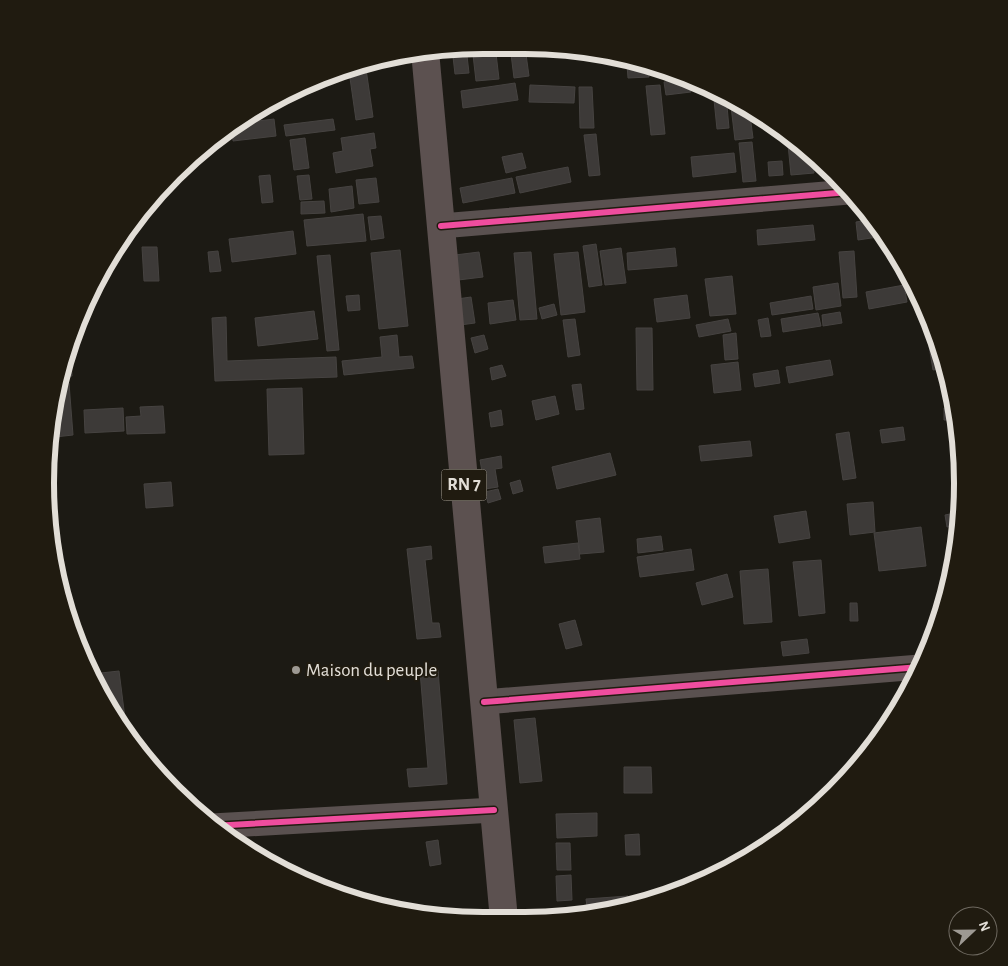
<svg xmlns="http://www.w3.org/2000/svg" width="1008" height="966" font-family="'Alegreya Sans',sans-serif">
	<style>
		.building { fill: #3d3a38; stroke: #464341 }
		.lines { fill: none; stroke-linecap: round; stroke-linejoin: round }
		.street { stroke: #5a5150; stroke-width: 25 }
		.primary { stroke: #5c5150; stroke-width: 28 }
		.cycleway-casing { stroke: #201b10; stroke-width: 9 }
		.cycleway { stroke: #ef4d9e; stroke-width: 6 }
		.poi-dot { fill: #9d9993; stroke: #201b10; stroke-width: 2 }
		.labels { text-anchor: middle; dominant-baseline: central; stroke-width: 4; stroke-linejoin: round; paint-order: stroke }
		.shield { fill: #201b10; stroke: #a8a49b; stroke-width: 1 }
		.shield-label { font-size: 18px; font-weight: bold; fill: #e2ded7 }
		.poi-label { font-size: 19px; fill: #e2ded7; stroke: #201b10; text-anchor: start }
		.rim { fill: none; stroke: #e2ded7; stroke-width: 6 }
	</style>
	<rect width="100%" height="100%" fill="#1c1a14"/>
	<!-- building -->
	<g class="building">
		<polygon points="483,45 495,45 499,79 476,81 472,46"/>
		<polygon points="510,46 525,47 529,76 514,78"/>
		<polygon points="466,47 469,73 455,74 452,48"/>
		<polygon points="648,64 649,77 628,78 627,65"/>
		<polygon points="366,69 373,117 356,120 349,71"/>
		<polygon points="689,79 691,92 666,95 664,82"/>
		<polygon points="515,83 518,100 463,108 461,91"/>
		<polygon points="530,85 575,87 574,103 529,102"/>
		<polygon points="660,85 665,134 651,135 646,86"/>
		<polygon points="579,87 592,87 594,128 580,128"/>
		<polygon points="713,90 726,95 729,128 717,129"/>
		<polygon points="730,98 749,108 753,138 735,140"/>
		<polygon points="274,119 276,136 233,141 232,126 234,124"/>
		<polygon points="333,119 335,130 286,136 284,125"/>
		<polygon points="374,133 376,148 370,149 373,166 336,173 333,153 343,151 341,138"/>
		<polygon points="596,134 600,175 589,176 584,135"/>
		<polygon points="787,134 812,152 814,173 791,175"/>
		<polygon points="305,138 309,168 294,170 290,140"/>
		<polygon points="752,142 756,181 743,182 739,143"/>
		<polygon points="522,153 526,168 506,173 502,157"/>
		<polygon points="734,153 736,172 693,177 691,157"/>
		<polygon points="782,161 783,175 769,176 768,162"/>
		<polygon points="568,167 571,182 520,193 516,177"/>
		<polygon points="270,175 273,202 262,203 259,176"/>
		<polygon points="309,175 312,199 300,200 297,176"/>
		<polygon points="376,178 379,202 359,204 356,180"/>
		<polygon points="512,178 515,193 463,203 460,188"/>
		<polygon points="352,186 354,208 331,212 329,189"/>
		<polygon points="324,201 325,213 301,214 301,202"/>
		<polygon points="363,214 366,241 307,246 304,220"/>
		<polygon points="381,216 384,238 371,240 368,217"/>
		<polygon points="874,219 878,237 858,240 856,222"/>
		<polygon points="813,225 815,240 758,245 757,230"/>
		<polygon points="293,231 296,254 232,262 229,239"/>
		<polygon points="596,244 602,285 589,287 583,246"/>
		<polygon points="142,247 157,247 159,281 144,281"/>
		<polygon points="621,248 626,283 605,285 600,251"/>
		<polygon points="675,248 677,266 628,270 627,253"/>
		<polygon points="400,250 408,326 379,329 371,253"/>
		<polygon points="218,251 221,271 210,272 208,252"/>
		<polygon points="854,251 857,297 843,298 839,252"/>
		<polygon points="479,252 483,277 450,281 447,256"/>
		<polygon points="531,252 537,319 520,320 514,253"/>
		<polygon points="578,252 585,312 561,315 554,254"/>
		<polygon points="330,255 339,350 327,351 317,256"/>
		<polygon points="732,276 736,314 710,316 705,279"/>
		<polygon points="838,283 841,306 816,310 813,287"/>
		<polygon points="904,285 907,302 869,309 866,292"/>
		<polygon points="913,289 917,289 922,301 915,302"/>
		<polygon points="359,295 360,310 348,311 346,296"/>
		<polygon points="687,295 690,318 657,322 654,299"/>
		<polygon points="811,296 813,309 772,315 770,303"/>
		<polygon points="471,297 475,323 460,325 457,299"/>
		<polygon points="513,300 516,320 490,324 488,303"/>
		<polygon points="554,304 557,315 542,319 539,308"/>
		<polygon points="314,311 318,339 258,346 255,318"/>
		<polygon points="840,312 842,323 823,326 822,315"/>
		<polygon points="818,313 821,326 783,332 781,319"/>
		<polygon points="226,317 227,361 336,357 337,377 215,381 212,318"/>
		<polygon points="768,318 771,336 761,337 758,320"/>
		<polygon points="575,319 580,355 568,357 563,320"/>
		<polygon points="728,319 731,331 699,337 696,325"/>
		<polygon points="636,328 652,328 653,390 637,390"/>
		<polygon points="736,333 738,359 725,360 723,335"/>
		<polygon points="397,335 399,357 412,356 414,368 344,375 342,361 382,357 380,337"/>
		<polygon points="484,335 488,349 475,353 471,338"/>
		<polygon points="939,344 947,368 933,370 929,346"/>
		<polygon points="71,360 72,376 60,377 64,361"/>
		<polygon points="830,360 833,375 789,383 786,367"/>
		<polygon points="738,362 741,390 714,393 711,365"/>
		<polygon points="502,365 506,376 492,380 490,368"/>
		<polygon points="778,370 780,383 755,387 753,374"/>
		<polygon points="59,383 69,383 73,435 55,437 53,407"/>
		<polygon points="581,384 584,409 576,410 572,385"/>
		<polygon points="302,388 304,454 269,455 267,389"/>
		<polygon points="555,396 559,414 536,420 532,401"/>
		<polygon points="163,406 165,433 127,434 126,417 141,416 140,407"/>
		<polygon points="123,408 124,431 85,433 84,410"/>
		<polygon points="944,408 954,408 956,420 944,420"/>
		<polygon points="501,410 503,425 491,427 489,413"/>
		<polygon points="953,424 957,424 961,447 954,447"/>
		<polygon points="903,427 905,440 882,443 880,430"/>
		<polygon points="849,432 856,478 843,480 836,434"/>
		<polygon points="750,441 752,456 701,461 699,446"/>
		<polygon points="610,453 616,475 557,489 552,467"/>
		<polygon points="501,456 502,468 495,469 498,487 485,489 480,460"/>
		<polygon points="520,480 523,491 513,494 510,483"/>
		<polygon points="171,482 173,506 146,508 144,484"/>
		<polygon points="498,489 501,499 488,503 485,492"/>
		<polygon points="873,502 875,532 850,535 847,504"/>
		<polygon points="806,511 810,538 779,543 774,516"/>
		<polygon points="960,512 960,525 947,527 945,515"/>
		<polygon points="600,518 604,552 580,554 576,521"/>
		<polygon points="921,527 926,566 879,571 874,533"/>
		<polygon points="661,536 663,550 638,553 637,539"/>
		<polygon points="578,543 580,559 545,563 543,547"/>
		<polygon points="431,546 432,559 425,560 432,623 439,623 441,637 417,639 407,549"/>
		<polygon points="691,549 694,570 640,577 637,557"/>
		<polygon points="821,560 825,613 799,616 793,562"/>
		<polygon points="768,569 772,622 744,624 740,571"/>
		<polygon points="727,574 733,597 702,605 696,583"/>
		<polygon points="850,603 857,603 858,621 850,621"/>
		<polygon points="575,620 582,645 566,649 559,624"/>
		<polygon points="807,639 809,653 783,656 781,642"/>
		<polygon points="438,670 447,784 409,787 407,769 428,768 420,671"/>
		<polygon points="119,671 127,734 104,702 92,674"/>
		<polygon points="535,718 542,781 520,783 514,720"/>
		<polygon points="624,767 651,767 652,793 624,793"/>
		<polygon points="597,813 597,836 557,838 556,814"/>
		<polygon points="639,834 640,855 626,855 625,835"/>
		<polygon points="438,840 441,864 430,866 426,842"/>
		<polygon points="556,843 570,843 571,870 557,870"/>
		<polygon points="571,875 572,900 557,901 556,876"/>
		<polygon points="628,896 629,908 588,914 586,899"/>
	</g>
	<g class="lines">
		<!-- street -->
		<g class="street">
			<polyline points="441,226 849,192"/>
			<polyline points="484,702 920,667"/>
			<polyline points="212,826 494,810"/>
		</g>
		<!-- primary -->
		<polyline class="primary" points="425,51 504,920"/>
		<!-- cycleway casing -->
		<g class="cycleway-casing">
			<g id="cycleway">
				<polyline points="441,226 849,192"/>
				<polyline points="484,702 920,667"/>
				<polyline points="212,826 494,810"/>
			</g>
		</g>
		<!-- cycleway -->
		<use href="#cycleway" class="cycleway"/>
	</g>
	<!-- markers -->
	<circle class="poi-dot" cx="296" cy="670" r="5"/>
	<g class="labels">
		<!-- shield labels -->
		<rect class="shield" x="441.5" y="469.5" width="45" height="31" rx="4"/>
		<g class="shield-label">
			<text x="464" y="485">RN 7</text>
		</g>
		<!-- poi labels -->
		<g class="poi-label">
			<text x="306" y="670">Maison du peuple</text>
		</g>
	</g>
	<!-- crop -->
	<path d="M0 0H1008V966H0ZM483 54H525A429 429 0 0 1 954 483V483A429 429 0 0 1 525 912H483A429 429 0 0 1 54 483V483A429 429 0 0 1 483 54Z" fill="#201b10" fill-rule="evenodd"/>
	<path class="rim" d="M483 54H525A429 429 0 0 1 954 483V483A429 429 0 0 1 525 912H483A429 429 0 0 1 54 483V483A429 429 0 0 1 483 54Z"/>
	<!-- north arrow -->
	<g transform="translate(973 931) rotate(68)"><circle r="24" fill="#201b10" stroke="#6e6960"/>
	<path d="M0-4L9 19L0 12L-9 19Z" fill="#9d9993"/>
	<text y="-8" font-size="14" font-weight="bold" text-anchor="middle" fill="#e2ded7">N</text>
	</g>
</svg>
